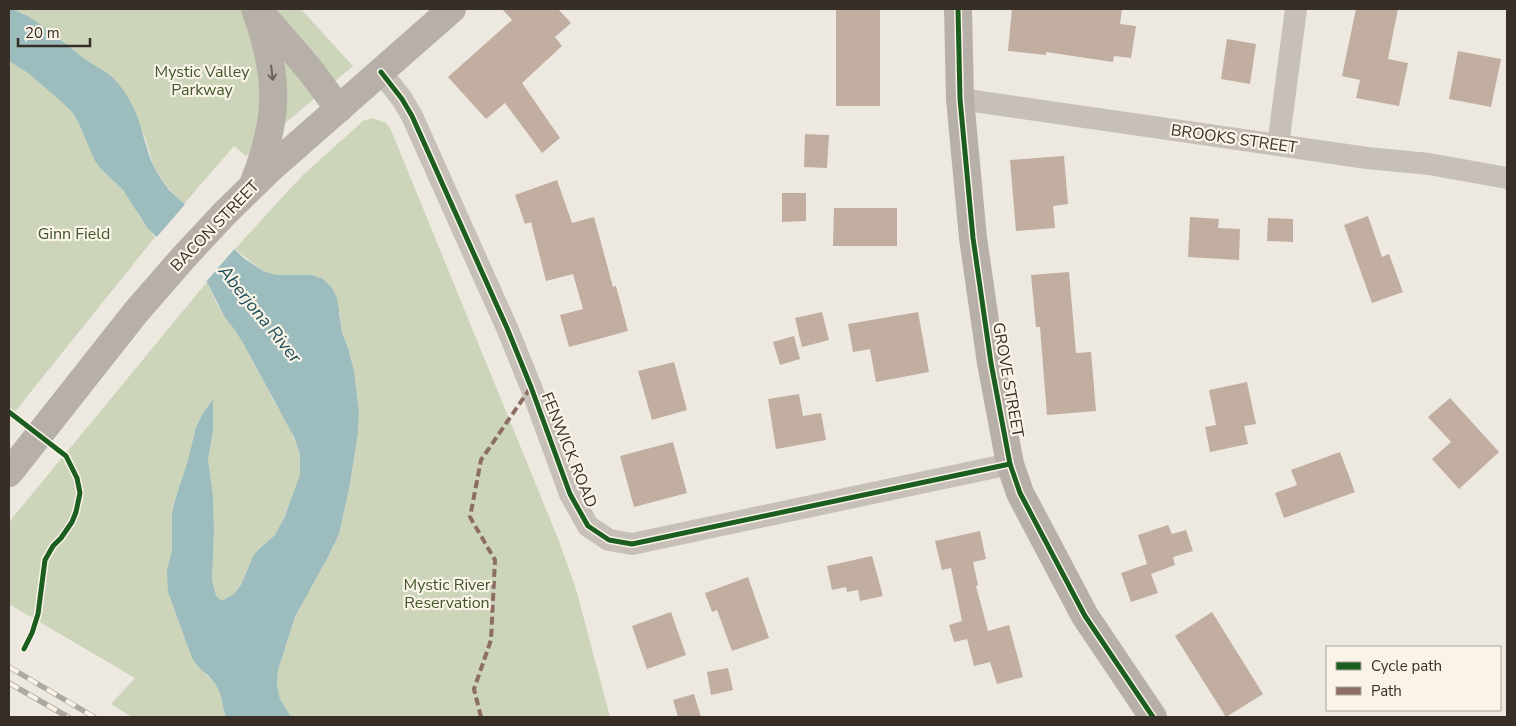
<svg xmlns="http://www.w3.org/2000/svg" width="1516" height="726" font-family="'Nunito Sans',sans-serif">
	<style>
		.green { fill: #ccd4ba }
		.water { fill: #9cbcbe }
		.pier { fill: #ede9e0 }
		.building { fill: #c1aea1 }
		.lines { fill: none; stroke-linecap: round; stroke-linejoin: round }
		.street { stroke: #c6c0b9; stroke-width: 22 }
		.secondary { stroke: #b7b0a9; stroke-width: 28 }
		.rail-casing { stroke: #aea9a3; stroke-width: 5.5 }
		.rail { stroke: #faf3e7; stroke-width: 4; stroke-dasharray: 11; stroke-linecap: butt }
		.quiet { stroke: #8d6e63; stroke-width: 4; stroke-dasharray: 8 4; stroke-linecap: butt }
		.cycleway-casing { stroke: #faf3e7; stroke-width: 8 }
		.cycleway { stroke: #1b5e20; stroke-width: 5 }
		.oneway { stroke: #6a625b }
		.labels { text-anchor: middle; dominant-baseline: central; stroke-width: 4.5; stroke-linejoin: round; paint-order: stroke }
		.park-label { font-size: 16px; fill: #41562a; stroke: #faf3e7 }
		.street-label { font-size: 16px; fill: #372e27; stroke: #faf3e7 }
		.water-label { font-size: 18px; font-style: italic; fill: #1c4f59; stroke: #faf3e7 }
	</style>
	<rect width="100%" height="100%" fill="#ede9e0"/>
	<!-- green -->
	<g class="green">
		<polygon points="12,9 301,9 353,66 246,156 234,146 184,204 169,189 154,167 144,135 111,77 86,60 23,13"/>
		<polygon points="9,61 28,73 64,104 73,113 101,169 123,190 132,203 140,218 148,229 155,237 9,419"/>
		<polygon points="372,118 386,123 391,130 559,541 576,589 610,717 291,717 280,699 277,686 278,670 295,617 329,555 339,534 349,489 358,434 359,412 354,371 349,351 342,332 340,313 311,275 276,275 263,271 235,249 301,177 363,121"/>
		<polygon points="207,282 217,304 225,318 235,330 244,345 275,403 290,428 300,455 300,475 298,482 280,526 275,535 260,548 253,556 241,585 234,594 223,600 219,599 216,595 212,580 214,531 213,496 208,459 212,400 203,413 196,427 188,460 175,500 172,513 173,538 168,592 192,658 206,675 214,681 219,689 226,717 132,717 111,704 135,678 9,604 9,522"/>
	</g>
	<!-- water -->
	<path class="water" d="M9,9C28,10 68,47 85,59C94,66 105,70 113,78C119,84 125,92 129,99C142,121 144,146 154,167C158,175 164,182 169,190L245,259L263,271L276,275H311L323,279L332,288L337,298L342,332L349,351L354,371L359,412L358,434L349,489L339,534L329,555L295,617L278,670L277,686L280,699L291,717H226C222,706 222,692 214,682C206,672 200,671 192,658L168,592L167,570L172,550V513L175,500L188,460L196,427L203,413L213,399V431L208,459L213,496L214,531L212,580L216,595L219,599L223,600L234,594L241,585L253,556L260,548L275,535L284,518L300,475V455L294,437L244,345L235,330L225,318L207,282L148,229L123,190L101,169L95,161L79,124L73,113L64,104L28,73L9,61Z"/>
	<!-- pier -->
	<polygon class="pier" points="187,202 236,247 205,283 155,239"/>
	<!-- building -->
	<g class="building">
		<polygon points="502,9 558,9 571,23 555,37 562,46 522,83 560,138 542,153 505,103 486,119 448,77 512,20"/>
		<rect x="836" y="9" width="44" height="97"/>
		<polygon points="1012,9 1122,9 1120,24 1136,26 1131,58 1114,56 1113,62 1046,52 1046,55 1008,51"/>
		<polygon points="1356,9 1398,9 1388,59 1408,63 1399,106 1356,98 1360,80 1342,76"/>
		<polygon points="1227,39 1256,44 1250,84 1221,79"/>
		<polygon points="1458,51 1501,59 1491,107 1449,99"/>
		<polygon points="805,134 829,135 827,168 804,167"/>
		<polygon points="1064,156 1068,204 1053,206 1055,228 1016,231 1010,160"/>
		<polygon points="557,180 572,223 594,217 613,287 616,286 628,331 569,347 560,315 583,309 573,274 546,281 531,222 525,224 515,195"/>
		<polygon points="782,193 806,193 806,221 782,222"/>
		<polygon points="834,208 897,208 897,246 833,246"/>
		<polygon points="1368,216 1382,257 1389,254 1403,292 1372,303 1344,225"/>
		<polygon points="1190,217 1219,219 1218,228 1240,229 1239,260 1188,257"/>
		<polygon points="1268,218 1293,219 1293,242 1267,241"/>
		<polygon points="1069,272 1076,353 1091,352 1096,411 1047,415 1040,327 1036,327 1031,275"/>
		<polygon points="822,312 829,340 802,347 795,318"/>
		<polygon points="918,312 929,372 876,382 870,349 853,352 848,324"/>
		<polygon points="794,336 800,359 780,365 773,342"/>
		<polygon points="674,362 687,410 652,420 638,371"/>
		<polygon points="1247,382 1256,424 1244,426 1248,444 1210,452 1205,427 1216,425 1209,390"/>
		<polygon points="799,394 803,416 821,413 826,440 776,449 768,399"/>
		<polygon points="1450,398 1499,452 1459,489 1432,459 1451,442 1428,417"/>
		<polygon points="673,442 687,493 634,507 620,456"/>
		<polygon points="1340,452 1355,492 1284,518 1275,493 1297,485 1291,470"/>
		<polygon points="1168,525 1172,534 1186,530 1193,551 1173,557 1175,565 1151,574 1158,593 1131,602 1121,573 1147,564 1138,535"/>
		<polygon points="980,531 986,559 973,562 978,585 976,586 988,631 1009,625 1023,677 997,684 990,662 974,666 967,639 954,642 949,625 962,621 951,568 942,570 935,541"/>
		<polygon points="872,556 883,596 860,601 858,590 847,592 846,587 832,590 827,566"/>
		<polygon points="748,577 769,638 732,651 717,610 712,612 705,593"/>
		<polygon points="671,612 686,655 647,669 632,626"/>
		<polygon points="1212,612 1263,694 1226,717 1175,636"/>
		<polygon points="728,668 733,690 711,695 707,672"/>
		<polygon points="694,694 701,717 678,717 673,700"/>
	</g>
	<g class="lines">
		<!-- street -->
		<g class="street">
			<polyline points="381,72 402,99 412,116 507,328 531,387 570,494 588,526 609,540 632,544 1010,464"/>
			<polyline points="960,99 1367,158 1429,164 1507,178"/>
			<polyline points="1278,145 1296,9"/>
		</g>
		<!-- secondary -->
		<g class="secondary">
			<polyline points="958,9 960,99 973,238 991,363 1010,464 1020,493 1085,616 1153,717"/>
			<polyline points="261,13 310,70 339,109"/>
			<path d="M254,182C280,116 279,75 255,9"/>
			<polyline points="9,473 136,312 183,258 224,214 270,169 452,9"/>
		</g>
		<!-- rail casing -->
		<g class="rail-casing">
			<g id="rail">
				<polyline points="9,667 94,717"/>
				<polyline points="9,683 68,717"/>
			</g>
		</g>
		<!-- rail -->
		<use href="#rail" class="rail"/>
		<!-- quiet -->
		<polyline class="quiet" points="481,717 474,689 491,640 495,560 470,517 481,460 531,387"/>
		<!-- cycleway casing -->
		<g class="cycleway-casing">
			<g id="cycleway">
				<polyline points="958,9 960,99 973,238 991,363 1010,464 1020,493 1085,616 1153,717"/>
				<polyline points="381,72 402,99 412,116 507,328 531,387 570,494 588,526 609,540 632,544 1010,464"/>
				<polyline points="9,412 66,456 77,478 80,493 76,512 72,522 61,538 53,546 45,560 38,614 32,633 24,649"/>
			</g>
		</g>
		<!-- cycleway -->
		<use href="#cycleway" class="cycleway"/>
	</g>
	<!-- one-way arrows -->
	<defs><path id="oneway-shaft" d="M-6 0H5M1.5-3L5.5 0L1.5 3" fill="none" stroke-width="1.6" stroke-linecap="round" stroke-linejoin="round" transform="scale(1.25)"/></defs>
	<use class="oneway" href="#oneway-shaft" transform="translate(272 73) rotate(83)"/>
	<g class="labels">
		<!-- park labels -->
		<g class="park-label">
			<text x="202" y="72">Mystic Valley<tspan x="202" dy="18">Parkway</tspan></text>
			<text x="74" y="234">Ginn Field</text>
			<text x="447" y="585">Mystic River<tspan x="447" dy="18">Reservation</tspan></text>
		</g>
		<!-- street labels -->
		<g class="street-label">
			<text transform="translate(1234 139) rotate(8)">BROOKS STREET</text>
			<text transform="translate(215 226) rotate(-46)">BACON STREET</text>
			<text transform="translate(1008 380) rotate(80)">GROVE STREET</text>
			<text transform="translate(569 450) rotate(68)">FENWICK ROAD</text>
		</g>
		<!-- water labels -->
		<g class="water-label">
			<text transform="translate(260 314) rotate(51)">Aberjona River</text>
		</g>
	</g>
	<!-- border -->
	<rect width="1516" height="726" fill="none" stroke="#372e27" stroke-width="20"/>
	<!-- legend -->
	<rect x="1326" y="646" width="175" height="65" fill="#faf3e7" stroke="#aca49a"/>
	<rect x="1336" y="662" width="25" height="8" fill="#1b5e20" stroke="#aca49a"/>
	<text x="1371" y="671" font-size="15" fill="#372e27">Cycle path</text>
	<rect x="1336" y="687" width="25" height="8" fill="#8d6e63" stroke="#aca49a"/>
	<text x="1371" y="696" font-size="15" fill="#372e27">Path</text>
	<!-- scale -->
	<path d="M18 38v8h72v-8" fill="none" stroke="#372e27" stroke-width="2.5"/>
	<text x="25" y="38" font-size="15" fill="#372e27" stroke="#faf3e7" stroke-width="4" paint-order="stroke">20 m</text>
</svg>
